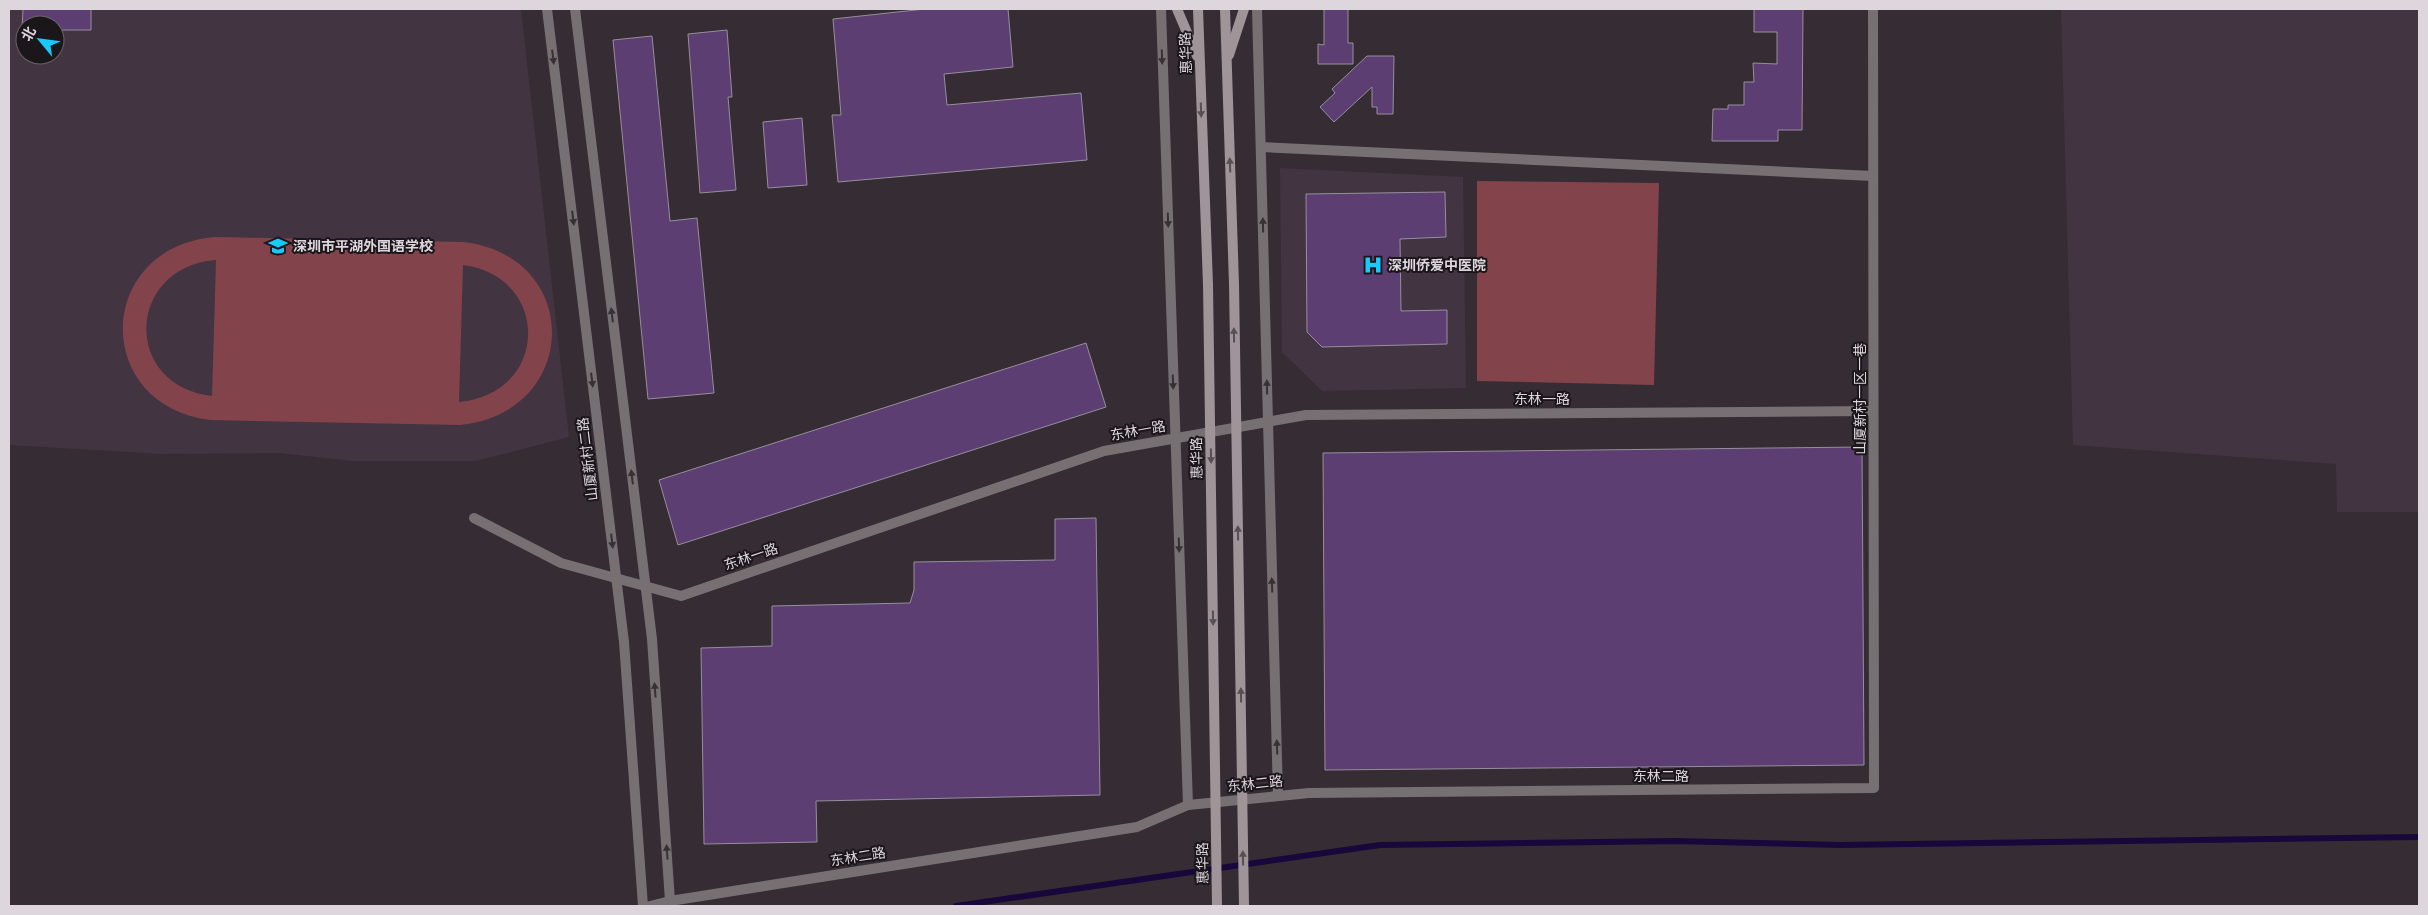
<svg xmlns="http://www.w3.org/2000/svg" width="2428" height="915" font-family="'Nunito Sans','Noto Sans SC',sans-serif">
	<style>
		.built { fill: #433441; fill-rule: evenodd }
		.green { fill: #83434a; fill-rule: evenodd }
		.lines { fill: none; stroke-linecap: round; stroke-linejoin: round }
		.stream { stroke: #17073b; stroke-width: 6 }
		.building { fill: #5c3e72; stroke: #968f9c }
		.lane { stroke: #777073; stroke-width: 10 }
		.street { stroke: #777073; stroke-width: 10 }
		.secondary { stroke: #9f9498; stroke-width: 10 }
		.secondary-bridge { stroke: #9f9498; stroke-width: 10 }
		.oneway { fill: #373135 }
		.oneway2 { fill: #564f53 }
		.labels { text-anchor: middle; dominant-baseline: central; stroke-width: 4; stroke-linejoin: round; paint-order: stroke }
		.street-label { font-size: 14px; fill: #ddd6dc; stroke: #1b161a }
		.poi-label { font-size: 14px; font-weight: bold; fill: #ddd6dc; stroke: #1b161a; text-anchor: start }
	</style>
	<rect width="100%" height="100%" fill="#362c34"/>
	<!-- built -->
	<g class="built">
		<path d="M9,9H521L569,437L476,461H353L279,453L162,454L9,445ZM25,25H55V55H25Z"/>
		<polygon points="2061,9 2419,9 2419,512 2337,512 2336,464 2073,445"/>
		<polygon points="1280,168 1463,177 1466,388 1322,391 1282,352"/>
	</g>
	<!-- green -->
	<g class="green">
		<polygon points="1477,181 1659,183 1654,385 1477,381"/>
		<path d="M215,237L464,242C584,257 580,413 460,425L210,420C91,405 95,247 215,237ZM215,260H216L212,396C122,386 126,268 215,260ZM463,265C552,277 549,394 459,402Z"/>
	</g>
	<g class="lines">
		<!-- stream -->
		<polyline class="stream" points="956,906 1380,845 1675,841 1840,845 2419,837"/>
	</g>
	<!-- building -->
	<g class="building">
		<polygon points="23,9 91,9 91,30 55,30 55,25 25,25 25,30 22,30"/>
		<polygon points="925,9 1008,9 1013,67 944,74 947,105 1081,93 1087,160 838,182 832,115 841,115 833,19"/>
		<polygon points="1324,9 1348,9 1348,43 1353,43 1353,64 1318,64 1318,44 1324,45"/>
		<polygon points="1754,9 1803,9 1802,130 1778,130 1778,141 1712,141 1713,109 1728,109 1728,105 1744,105 1744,82 1754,82 1753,63 1777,64 1777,32 1754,32"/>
		<polygon points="727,30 732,97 728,97 736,190 700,193 688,34"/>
		<polygon points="652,36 670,221 697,218 714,393 648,399 613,40"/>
		<polygon points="1367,56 1394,56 1393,114 1377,114 1377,107 1372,107 1372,87 1334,122 1320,107 1335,93 1332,89"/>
		<polygon points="802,118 807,185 768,188 763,122"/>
		<polygon points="1445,192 1446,237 1400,239 1401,311 1447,310 1447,344 1322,347 1307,332 1306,194"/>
		<polygon points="1086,343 1106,407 678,545 659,480"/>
		<polygon points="1862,447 1864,765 1325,770 1323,453"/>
		<polygon points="1096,518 1100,795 816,801 817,842 704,844 701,648 772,646 772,606 910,603 914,590 914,562 1055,560 1055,519"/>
	</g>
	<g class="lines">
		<!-- lane -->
		<polyline class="lane" points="1261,147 1873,176"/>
		<!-- street -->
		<g class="street">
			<polyline points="547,9 624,642 643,906"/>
			<polyline points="575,9 652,639 670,901"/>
			<polyline points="1161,9 1188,805"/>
			<polyline points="1257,9 1278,796"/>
			<polyline points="474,518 561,563 681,596 1104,451 1306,415 1873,411"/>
			<polyline points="650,906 670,901 1137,827 1188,805 1309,793 1874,788 1873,9"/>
		</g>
		<!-- secondary -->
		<g class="secondary">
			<polyline points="1177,9 1197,56"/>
			<polyline points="1198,9 1208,285"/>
			<polyline points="1225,9 1234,284"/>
			<polyline points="1229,55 1244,9"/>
		</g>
		<!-- secondary-bridge -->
		<g class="secondary-bridge">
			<polyline points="1234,284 1244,906"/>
			<polyline points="1208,285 1217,906"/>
		</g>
	</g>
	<!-- one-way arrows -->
	<defs><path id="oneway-solid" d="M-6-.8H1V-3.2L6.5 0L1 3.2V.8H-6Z" transform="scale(1.25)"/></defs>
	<g class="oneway">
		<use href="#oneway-solid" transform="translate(553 57) rotate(83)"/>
		<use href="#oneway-solid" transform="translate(1162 57) rotate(88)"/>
		<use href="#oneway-solid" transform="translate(573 218) rotate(83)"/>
		<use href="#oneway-solid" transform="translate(1168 220) rotate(88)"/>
		<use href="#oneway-solid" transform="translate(1263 225) rotate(-91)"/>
		<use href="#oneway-solid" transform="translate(612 315) rotate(-97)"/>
		<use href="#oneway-solid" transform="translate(592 380) rotate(83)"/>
		<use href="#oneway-solid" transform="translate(1173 382) rotate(88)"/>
		<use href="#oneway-solid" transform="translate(1267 387) rotate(-91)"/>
		<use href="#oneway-solid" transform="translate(632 477) rotate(-97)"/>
		<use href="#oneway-solid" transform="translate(612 541) rotate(83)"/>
		<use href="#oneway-solid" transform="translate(1179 545) rotate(88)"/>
		<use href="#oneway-solid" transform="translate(1272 585) rotate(-92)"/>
		<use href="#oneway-solid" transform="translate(655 690) rotate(-94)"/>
		<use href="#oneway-solid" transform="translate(1277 747) rotate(-92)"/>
		<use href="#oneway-solid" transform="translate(667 852) rotate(-94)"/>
	</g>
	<g class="oneway2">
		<use href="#oneway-solid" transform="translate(1201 110) rotate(88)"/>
		<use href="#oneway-solid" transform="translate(1230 165) rotate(-92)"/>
		<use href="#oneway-solid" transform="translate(1234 335) rotate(-91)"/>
		<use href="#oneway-solid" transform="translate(1211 456) rotate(89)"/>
		<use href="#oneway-solid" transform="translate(1238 533) rotate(-91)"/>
		<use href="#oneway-solid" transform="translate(1213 618) rotate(89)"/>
		<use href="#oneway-solid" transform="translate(1241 695) rotate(-91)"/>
		<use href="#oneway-solid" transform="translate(1243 858) rotate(-91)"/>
	</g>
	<!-- icons -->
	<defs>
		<g id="school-bare" transform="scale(1.5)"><path d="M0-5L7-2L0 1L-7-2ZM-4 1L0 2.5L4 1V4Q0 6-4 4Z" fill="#18cafc" stroke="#1b161a" stroke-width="2.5" paint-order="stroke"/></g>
		<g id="hospital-bare" transform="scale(1.5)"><path d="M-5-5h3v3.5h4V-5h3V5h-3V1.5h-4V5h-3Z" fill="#18cafc" stroke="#1b161a" stroke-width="2.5" paint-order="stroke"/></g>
	</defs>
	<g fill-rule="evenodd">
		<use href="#school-bare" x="278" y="246"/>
		<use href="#hospital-bare" x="1373" y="265"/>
	</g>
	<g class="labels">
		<!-- street labels -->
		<g class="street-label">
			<text transform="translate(1186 53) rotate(-92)">惠华路</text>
			<text x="1542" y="399">东林一路</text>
			<text transform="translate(1860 399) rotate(-90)">山厦新村一区一巷</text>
			<text transform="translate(1138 431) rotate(-10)">东林一路</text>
			<text transform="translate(1197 458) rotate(-91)">惠华路</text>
			<text transform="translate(588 459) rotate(-97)">山厦新村二路</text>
			<text transform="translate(751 557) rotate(-19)">东林一路</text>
			<text x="1661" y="776">东林二路</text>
			<text transform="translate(1255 784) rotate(-6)">东林二路</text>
			<text transform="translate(858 857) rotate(-9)">东林二路</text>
			<text transform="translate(1203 863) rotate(-91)">惠华路</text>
		</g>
		<!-- poi labels -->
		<g class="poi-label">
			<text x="293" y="246">深圳市平湖外国语学校</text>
			<text x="1388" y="265">深圳侨爱中医院</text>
		</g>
	</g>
	<!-- border -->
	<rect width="2428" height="915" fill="none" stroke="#ddd6dc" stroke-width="20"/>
	<!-- north arrow -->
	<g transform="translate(40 40) rotate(299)"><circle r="24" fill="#1b161a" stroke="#696368"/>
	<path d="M0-4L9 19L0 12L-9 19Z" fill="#18cafc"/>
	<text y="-8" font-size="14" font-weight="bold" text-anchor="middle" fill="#ddd6dc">北</text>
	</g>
</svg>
